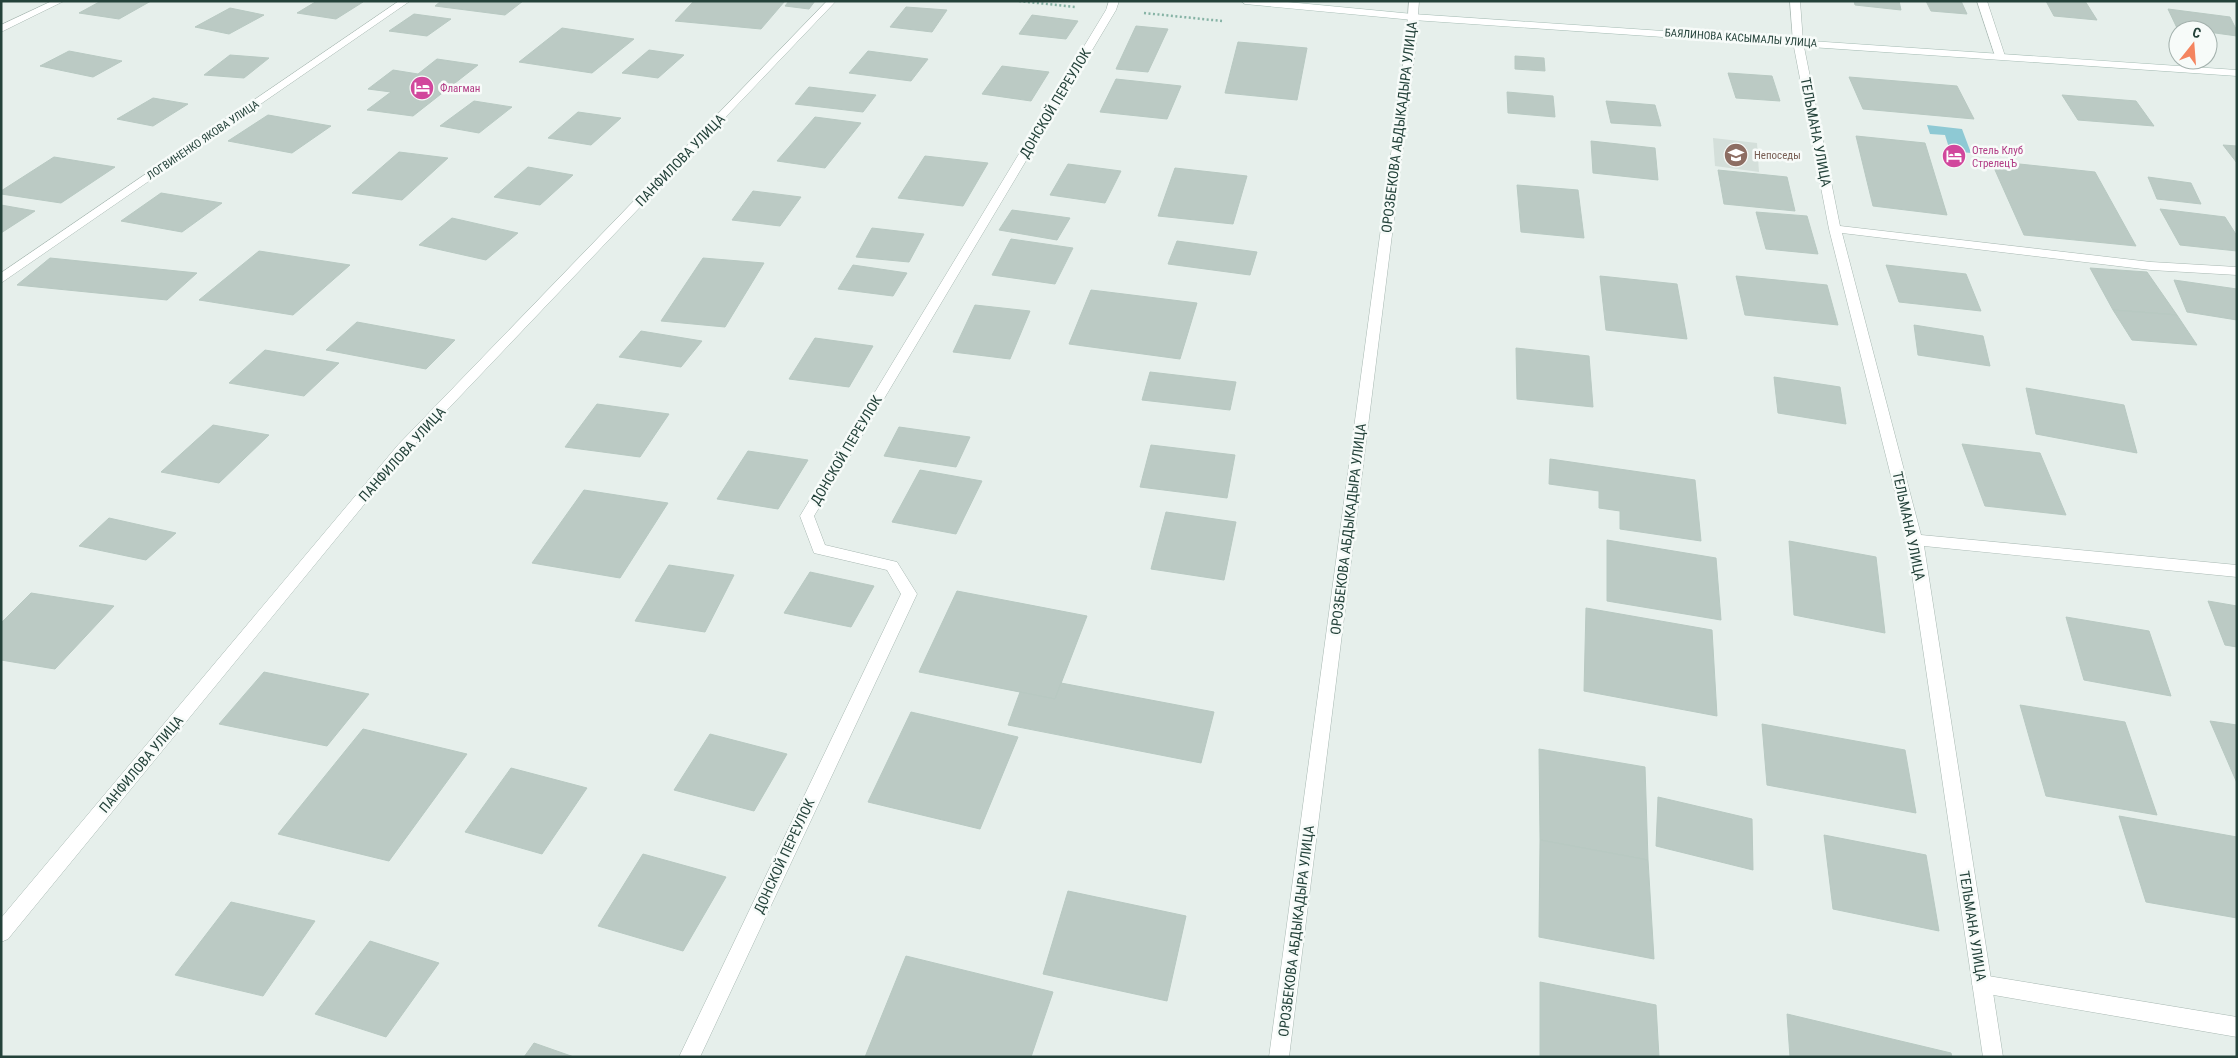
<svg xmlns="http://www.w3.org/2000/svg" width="2238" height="1058" font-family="'Roboto Condensed',sans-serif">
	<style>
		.built { fill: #d4dfda }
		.water { fill: #8ec9d4 }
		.building { fill: #bbcac4; stroke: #b8c9c2 }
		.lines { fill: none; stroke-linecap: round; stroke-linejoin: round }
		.service-casing { stroke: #a8b8b2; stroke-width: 1 }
		.minor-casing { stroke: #a8b8b2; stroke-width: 1 }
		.tertiary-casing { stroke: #a8b8b2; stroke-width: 1 }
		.secondary-casing { stroke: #a4bbb3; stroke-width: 1 }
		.path { stroke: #86b3a5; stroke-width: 2.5; stroke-dasharray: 2 2.5; stroke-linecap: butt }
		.service { fill: #fff; fill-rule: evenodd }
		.minor { fill: #fff; fill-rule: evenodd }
		.tertiary { fill: #fff; fill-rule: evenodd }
		.secondary { fill: #fff; fill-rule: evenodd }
		.labels { text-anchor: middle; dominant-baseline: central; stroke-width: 5; stroke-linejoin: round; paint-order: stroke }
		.far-street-label { font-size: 11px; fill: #24423a; stroke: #f7fbf9 }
		.far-hotel-label { font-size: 11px; fill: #b23c85; stroke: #f7fbf9; text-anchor: start }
		.far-education-label { font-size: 11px; fill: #785e54; stroke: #f7fbf9; text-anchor: start }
		.street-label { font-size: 14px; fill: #24423a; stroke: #f7fbf9 }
	</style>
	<rect width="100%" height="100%" fill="#e6efeb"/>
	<!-- built -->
	<polygon class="built" points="1713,138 1757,143 1759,172 1715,166"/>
	<!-- water -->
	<polygon class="water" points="1927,125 1962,129 1971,153 1950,151 1945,135 1930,134"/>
	<!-- building -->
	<g class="building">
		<polygon points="101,1 151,1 119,19 79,13"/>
		<polygon points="317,1 356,1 363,2 336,19 297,13"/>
		<polygon points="441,1 523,1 505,15 435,6"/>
		<polygon points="694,1 785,1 761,29 675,21"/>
		<polygon points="789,1 815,1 809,9 785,6"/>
		<polygon points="1854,1 1899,1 1901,10 1855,5"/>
		<polygon points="1926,1 1961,1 1967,14 1931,11"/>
		<polygon points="2046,1 2085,1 2097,20 2054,16"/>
		<polygon points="906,7 947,10 932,32 890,27"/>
		<polygon points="230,8 264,15 229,34 195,27"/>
		<polygon points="2168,9 2230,17 2237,31 2237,36 2208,32 2208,30 2177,28"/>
		<polygon points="414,14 451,19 427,36 389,31"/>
		<polygon points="1032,15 1078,21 1066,39 1019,34"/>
		<polygon points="1136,26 1168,29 1148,72 1116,69"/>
		<polygon points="562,28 634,39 592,73 519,62"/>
		<polygon points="1238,42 1307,48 1297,100 1225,93"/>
		<polygon points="649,50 684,55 658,78 622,73"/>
		<polygon points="69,51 122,61 93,77 40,66"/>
		<polygon points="868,51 928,59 911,81 849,73"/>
		<polygon points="230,55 269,58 244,78 204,75"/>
		<polygon points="1515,56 1544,58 1545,71 1515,69"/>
		<polygon points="437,59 478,65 413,116 367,110 391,92 368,89 393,70 418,74"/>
		<polygon points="1002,66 1049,72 1031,101 982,94"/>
		<polygon points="1728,73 1772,76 1780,101 1736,98"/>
		<polygon points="1849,77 1957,86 1974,119 1863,109"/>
		<polygon points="1116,79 1181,86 1167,119 1100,112"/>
		<polygon points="809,87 876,95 863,112 795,104"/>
		<polygon points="1507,92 1553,96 1555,117 1508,113"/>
		<polygon points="2062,95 2136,101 2154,126 2078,120"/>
		<polygon points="153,98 188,104 153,126 117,119"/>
		<polygon points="474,101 512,107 479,133 440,126"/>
		<polygon points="1606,101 1655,105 1661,126 1611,123"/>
		<polygon points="578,112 621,118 591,145 548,138"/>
		<polygon points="268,115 331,126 292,153 228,141"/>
		<polygon points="815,117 861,123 825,168 777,161"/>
		<polygon points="1856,136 1925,143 1947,215 1873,206"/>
		<polygon points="1591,141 1655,148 1658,180 1593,173"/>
		<polygon points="2223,145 2237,146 2237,163"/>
		<polygon points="399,152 448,158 402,200 352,193"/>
		<polygon points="925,156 988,163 963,206 898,198"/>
		<polygon points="54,157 115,167 61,203 1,194 1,191"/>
		<polygon points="1991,161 2095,172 2136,246 2024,235"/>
		<polygon points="1068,164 1121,171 1105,203 1050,195"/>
		<polygon points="528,167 573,175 540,205 494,197"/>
		<polygon points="1175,168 1247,176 1233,224 1158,216"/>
		<polygon points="1718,170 1787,177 1795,211 1724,204"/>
		<polygon points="2148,177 2191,183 2201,204 2157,199"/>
		<polygon points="1517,185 1578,190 1584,238 1521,232"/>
		<polygon points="753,191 801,197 780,226 732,220"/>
		<polygon points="161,193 222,203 182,232 121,221"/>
		<polygon points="1,205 35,211 1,233"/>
		<polygon points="2160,209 2225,217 2237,236 2237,251 2180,245"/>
		<polygon points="1012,210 1070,218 1057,240 999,230"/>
		<polygon points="1756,212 1807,216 1818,254 1766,249"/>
		<polygon points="452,218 518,233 486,260 419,245"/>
		<polygon points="872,228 924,234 909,262 856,257"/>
		<polygon points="1011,239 1073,248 1055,284 992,275"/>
		<polygon points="1177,241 1257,252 1250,275 1168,264"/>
		<polygon points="259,251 350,265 293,315 199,300"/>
		<polygon points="50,258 197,273 167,300 17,285"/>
		<polygon points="703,258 764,263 725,327 661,321"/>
		<polygon points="853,265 907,273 893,296 838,289"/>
		<polygon points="1886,265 1966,274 1981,311 1899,302"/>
		<polygon points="2090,268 2147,272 2177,315 2113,310"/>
		<polygon points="1600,276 1677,284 1687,339 1606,330"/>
		<polygon points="1736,276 1827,285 1838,325 1745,315"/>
		<polygon points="2174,280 2237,289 2237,320 2187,312"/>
		<polygon points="1091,290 1197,303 1180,359 1069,344"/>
		<polygon points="975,305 1030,311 1010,359 953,352"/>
		<polygon points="2113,310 2177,315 2197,345 2132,340"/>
		<polygon points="357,322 455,340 426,369 326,350"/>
		<polygon points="1914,325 1983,336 1990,366 1918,355"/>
		<polygon points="641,331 702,341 681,367 619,357"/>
		<polygon points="815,338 873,346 849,387 789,379"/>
		<polygon points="1516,348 1589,356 1593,407 1517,399"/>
		<polygon points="265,350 339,363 304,396 229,383"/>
		<polygon points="1150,372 1236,382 1230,410 1142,400"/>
		<polygon points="1774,377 1840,387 1846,424 1778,413"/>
		<polygon points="2026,388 2124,405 2137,453 2036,434"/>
		<polygon points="597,404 669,414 640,457 565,447"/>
		<polygon points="213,425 269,435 219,483 161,472"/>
		<polygon points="899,427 970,437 956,467 884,456"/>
		<polygon points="1962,444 2040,453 2066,515 1985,506"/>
		<polygon points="1151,445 1235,455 1227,498 1140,487"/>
		<polygon points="748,451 808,460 778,509 717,499"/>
		<polygon points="1550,459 1695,480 1701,541 1620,529 1620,511 1599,508 1599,491 1549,484"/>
		<polygon points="920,470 982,481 956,534 892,522"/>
		<polygon points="584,490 668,503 620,578 532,563"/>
		<polygon points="1166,512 1236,522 1224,580 1151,569"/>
		<polygon points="109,518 176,533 146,560 79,546"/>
		<polygon points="1607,540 1716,558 1721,620 1607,601"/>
		<polygon points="1789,541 1876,557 1885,633 1794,615"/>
		<polygon points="669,565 734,575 705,632 635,621"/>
		<polygon points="810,572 874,586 851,627 784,613"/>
		<polygon points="957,591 1087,616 1055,699 919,672"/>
		<polygon points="31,593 114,606 55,669 1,660 1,623"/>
		<polygon points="2208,601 2237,606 2237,647 2225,645"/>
		<polygon points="1586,608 1712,630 1717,716 1584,691"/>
		<polygon points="2066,617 2149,631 2171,696 2084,680"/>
		<polygon points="264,672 369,694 327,746 219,724"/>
		<polygon points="1061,683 1214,712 1201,763 1008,725 1020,692 1055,699"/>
		<polygon points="2020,705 2125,722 2157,815 2046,796"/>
		<polygon points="911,712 1018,737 980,829 868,802"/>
		<polygon points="2210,721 2237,725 2237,783"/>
		<polygon points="1762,724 1905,750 1916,813 1767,785"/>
		<polygon points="363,729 467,754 389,861 278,834"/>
		<polygon points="710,734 787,754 754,811 674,790"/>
		<polygon points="1539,749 1645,767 1648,860 1540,840"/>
		<polygon points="511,768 587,788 542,854 465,832"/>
		<polygon points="1658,797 1752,819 1753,870 1656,846"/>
		<polygon points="2119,816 2237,837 2237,918 2146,902"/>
		<polygon points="1824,835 1926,855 1939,931 1833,909"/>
		<polygon points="1540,840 1648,860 1654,959 1539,937"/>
		<polygon points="643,854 726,877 683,951 598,926"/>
		<polygon points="1068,891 1186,916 1167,1001 1043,974"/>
		<polygon points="231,902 315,921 263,996 175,975"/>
		<polygon points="370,941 439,963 386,1037 315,1014"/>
		<polygon points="906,956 1053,992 1031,1057 865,1057"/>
		<polygon points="1540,982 1656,1005 1659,1057 1540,1057"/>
		<polygon points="1787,1014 1951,1053 1952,1057 1790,1057"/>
		<polygon points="534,1043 574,1057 524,1057"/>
	</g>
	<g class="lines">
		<!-- service casing -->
		<g class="service-casing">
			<polygon id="service" points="1982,975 2237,1017 2237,1037 1982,993 1975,990 1972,984 1975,978"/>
		</g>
		<!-- minor casing -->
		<g class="minor-casing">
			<g id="minor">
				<polygon points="52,1 64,1 1,32 1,25"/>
				<polygon points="399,1 410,1 1,283 1,273"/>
				<polygon points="827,1 836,1 408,451 8,939 1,942 1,918 398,445"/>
				<polygon points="1109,1 1119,1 1116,10 814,516 825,545 897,562 917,594 700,1057 679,1057 901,594 887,570 814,553 800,516 1106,10"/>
				<polygon points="1790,1 1800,1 1803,42 1840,226 2151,262 2237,267 2237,275 2151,270 1842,233 1921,535 2237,565 2237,577 1924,546 2003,1057 1983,1057 1907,540 1829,229 1793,42"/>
				<polygon points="1977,1 1987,1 2005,56 2003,58 2000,59 1995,56"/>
			</g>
		</g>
		<!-- tertiary casing -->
		<g class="tertiary-casing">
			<polygon id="tertiary" points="1409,1 1419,1 1416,43 1289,1057 1269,1057 1406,43"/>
		</g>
		<!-- secondary casing -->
		<g class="secondary-casing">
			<polygon id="secondary" points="1241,1 1277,1 1413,14 2237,70 2237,76 1413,20 1245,4"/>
		</g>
		<!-- path -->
		<g class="path">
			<polyline points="1019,1 1075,7"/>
			<polyline points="1144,13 1222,21"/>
		</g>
		<!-- service -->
		<use href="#service" class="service"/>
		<!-- minor -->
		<use href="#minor" class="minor"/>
		<!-- tertiary -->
		<use href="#tertiary" class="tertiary"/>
		<!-- secondary -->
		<use href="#secondary" class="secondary"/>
	</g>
	<!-- icons -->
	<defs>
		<g id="hotel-disc" transform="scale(1.25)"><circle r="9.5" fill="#d1479c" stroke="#f7fbf9"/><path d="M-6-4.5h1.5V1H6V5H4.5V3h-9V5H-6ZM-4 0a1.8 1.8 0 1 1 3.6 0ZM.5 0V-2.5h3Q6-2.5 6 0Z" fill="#fff"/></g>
		<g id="school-disc" transform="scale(1.25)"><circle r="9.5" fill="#8d6e63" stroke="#f7fbf9"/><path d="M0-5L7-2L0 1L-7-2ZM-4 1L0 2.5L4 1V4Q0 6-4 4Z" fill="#fff"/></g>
	</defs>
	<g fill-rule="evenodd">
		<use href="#hotel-disc" x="422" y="88"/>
		<use href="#school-disc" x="1736" y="155"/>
		<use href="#hotel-disc" x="1954" y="156"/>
	</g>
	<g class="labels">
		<!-- far-street labels -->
		<g class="far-street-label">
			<text transform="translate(1741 38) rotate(4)">БАЯЛИНОВА КАСЫМАЛЫ УЛИЦА</text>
			<text transform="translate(203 140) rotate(-34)">ЛОГВИНЕНКО ЯКОВА УЛИЦА</text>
		</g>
		<!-- far-hotel labels -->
		<g class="far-hotel-label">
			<text x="440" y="88">Флагман</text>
			<text x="1972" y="150">Отель Клуб<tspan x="1972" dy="13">СтрелецЪ</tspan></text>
		</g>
		<!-- far-education labels -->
		<g class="far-education-label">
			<text x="1754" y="155">Непоседы</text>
		</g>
		<!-- street labels -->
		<g class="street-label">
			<text transform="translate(1055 103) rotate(-59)">ДОНСКОЙ ПЕРЕУЛОК</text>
			<text transform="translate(1399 127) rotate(-83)">ОРОЗБЕКОВА АБДЫКАДЫРА УЛИЦА</text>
			<text transform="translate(1816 132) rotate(79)">ТЕЛЬМАНА УЛИЦА</text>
			<text transform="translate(680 160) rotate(-46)">ПАНФИЛОВА УЛИЦА</text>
			<text transform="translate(846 450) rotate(-59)">ДОНСКОЙ ПЕРЕУЛОК</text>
			<text transform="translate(402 454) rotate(-48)">ПАНФИЛОВА УЛИЦА</text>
			<text transform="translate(1909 526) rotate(78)">ТЕЛЬМАНА УЛИЦА</text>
			<text transform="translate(1348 529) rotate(-83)">ОРОЗБЕКОВА АБДЫКАДЫРА УЛИЦА</text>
			<text transform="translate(141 764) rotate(-50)">ПАНФИЛОВА УЛИЦА</text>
			<text transform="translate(784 856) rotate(-65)">ДОНСКОЙ ПЕРЕУЛОК</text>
			<text transform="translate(1973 926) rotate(81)">ТЕЛЬМАНА УЛИЦА</text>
			<text transform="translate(1296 931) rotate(-83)">ОРОЗБЕКОВА АБДЫКАДЫРА УЛИЦА</text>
		</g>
	</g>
	<!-- border -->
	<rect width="2238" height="1058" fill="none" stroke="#24423a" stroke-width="5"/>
	<!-- north arrow -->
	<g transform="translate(2193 45) rotate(17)"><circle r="24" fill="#f7fbf9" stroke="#a3b1ad"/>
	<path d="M0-4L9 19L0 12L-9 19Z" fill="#f4845f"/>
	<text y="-8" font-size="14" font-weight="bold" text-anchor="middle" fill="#24423a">С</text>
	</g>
</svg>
